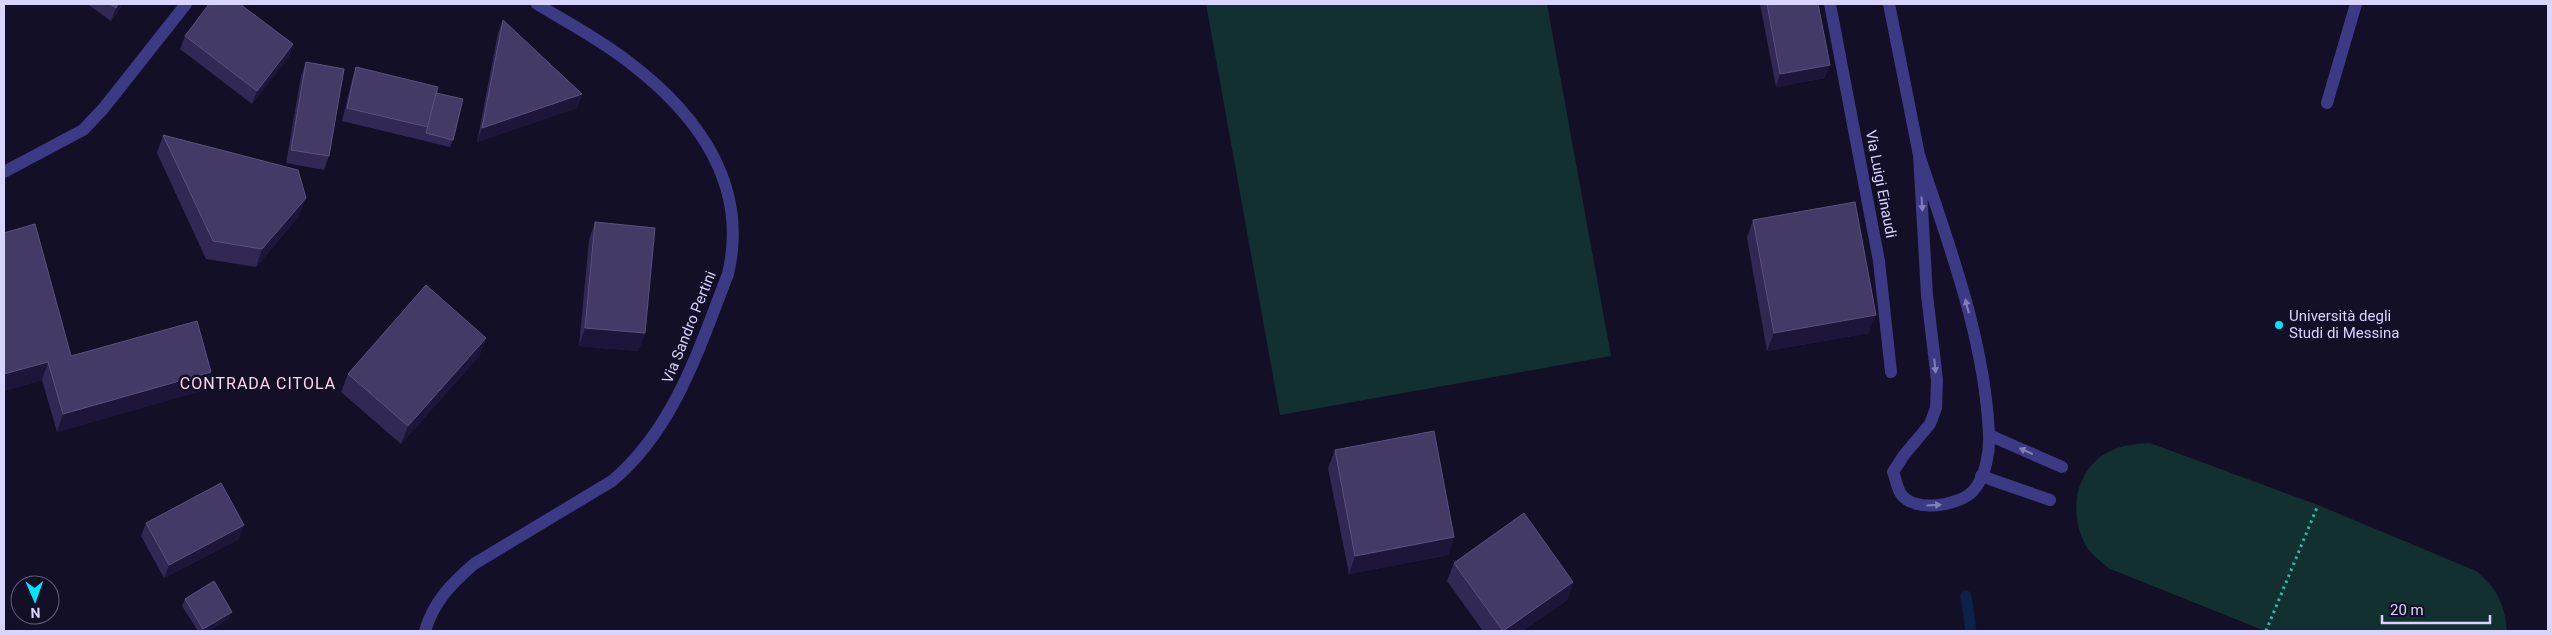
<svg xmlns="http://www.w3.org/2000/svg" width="2552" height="635" font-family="Roboto,sans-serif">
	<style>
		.green { fill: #12302f }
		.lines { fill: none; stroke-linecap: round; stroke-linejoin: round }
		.stream { stroke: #0c2248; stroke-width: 11 }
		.path { stroke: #2fb8b0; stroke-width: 3; stroke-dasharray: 2.5 4; stroke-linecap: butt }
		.service { stroke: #3d3a85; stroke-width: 12 }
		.minor { stroke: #3d3a85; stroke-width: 12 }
		.tertiary { stroke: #3d3a85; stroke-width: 12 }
		.wall { fill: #312854 }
		.shaded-wall { fill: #1d163a }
		.building { fill: #433a66; stroke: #5a527e }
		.oneway { fill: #837fbc }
		.poi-dot { fill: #00e5ff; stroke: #130f26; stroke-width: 2 }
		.labels { text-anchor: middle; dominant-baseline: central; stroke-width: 5; stroke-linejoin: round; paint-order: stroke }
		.street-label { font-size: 15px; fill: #d9d4ff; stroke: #130f26 }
		.poi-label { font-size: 15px; fill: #d9d4ff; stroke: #130f26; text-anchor: start }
		.neighbourhood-label { font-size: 16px; letter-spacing: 1px; fill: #ffd6f0; stroke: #130f26 }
	</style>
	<rect width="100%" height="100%" fill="#130f26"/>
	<!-- green -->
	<g class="green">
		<polygon points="1206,4 1547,4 1611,356 1280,415"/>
		<path d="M2150,443L2318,505L2476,571C2497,588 2505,605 2507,631H2265L2108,568C2102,562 2093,556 2088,549C2068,517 2073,471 2108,452C2121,445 2136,444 2150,443Z"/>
	</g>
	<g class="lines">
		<!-- stream -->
		<polyline class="stream" points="1966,596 1971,631"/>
		<!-- path -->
		<polyline class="path" points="2266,631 2318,505"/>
		<!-- service -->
		<g class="service">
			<polyline points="2327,103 2356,4"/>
			<polyline points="4,172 83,130 103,109 186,4"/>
			<polyline points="1989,435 2062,467"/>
			<polyline points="1981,476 2050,500"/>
		</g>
		<!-- minor -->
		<g class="minor">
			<polyline points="1830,4 1879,261 1891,372"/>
			<path d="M1889,4L1919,155L1927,295L1937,380L1936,408L1930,424L1904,455L1893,472C1896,479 1897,488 1901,494C1914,513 1959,506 1973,491C1986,477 1990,450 1989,433C1984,337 1949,245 1919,155"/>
		</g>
		<!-- tertiary -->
		<path class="tertiary" d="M425,631C434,601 451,584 474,564L612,481C675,428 699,348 728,274C749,185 698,115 630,63C601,40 568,23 537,4"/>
	</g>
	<!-- wall -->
	<g class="wall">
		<polygon points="87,4 123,4 111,21"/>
		<polygon points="1760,4 1818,4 1825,78 1776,87"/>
		<polygon points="503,20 582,94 577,108 477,142 498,33"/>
		<polygon points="185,36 293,44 288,58 252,104 180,49"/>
		<polygon points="306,62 329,156 324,170 286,163 301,76"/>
		<polygon points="356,67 436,93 453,140 450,147 342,121 352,80"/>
		<polygon points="163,135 299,216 256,267 206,259 157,153"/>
		<polygon points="1753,220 1869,333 1767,351 1747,238"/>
		<polygon points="595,222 645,333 638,351 579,346 589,240"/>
		<polygon points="4,233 71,356 211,372 204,390 57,432 42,380 4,391"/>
		<polygon points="486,338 479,356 401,444 341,392 348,374"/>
		<polygon points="1335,450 1454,537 1448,555 1349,574 1328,468"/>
		<polygon points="146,523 239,539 164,578 141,536"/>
		<polygon points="1454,563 1573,582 1567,600 1523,631 1483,631 1447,581"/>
		<polygon points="185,599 229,619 208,631 198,631 182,606"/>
	</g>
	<!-- shaded-wall -->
	<g class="shaded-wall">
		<polygon points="118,4 123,4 111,21 116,8"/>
		<polygon points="293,44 288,58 252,104 257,91"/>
		<polygon points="1830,65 1825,78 1776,87 1780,74"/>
		<polygon points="582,94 577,108 477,142 482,128"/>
		<polygon points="306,198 299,216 256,267 262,249"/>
		<polygon points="1876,315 1869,333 1767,351 1774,333"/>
		<polygon points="585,328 645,333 638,351 579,346"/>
		<polygon points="486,338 479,356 401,444 408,426"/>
		<polygon points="48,362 42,380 4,391 4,374"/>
		<polygon points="211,372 204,390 57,432 63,414"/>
		<polygon points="244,525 239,539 164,578 169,565"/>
		<polygon points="1454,537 1448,555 1349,574 1355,556"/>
		<polygon points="1573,582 1567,600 1523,631 1504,631"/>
		<polygon points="232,612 229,619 208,631 202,631 203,629"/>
	</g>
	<!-- building -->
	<g class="building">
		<polygon points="110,4 118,4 116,8"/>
		<polygon points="209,4 240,4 293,44 257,91 185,36"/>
		<polygon points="1767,4 1818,4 1830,65 1780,74"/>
		<polygon points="503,20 582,94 482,128"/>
		<polygon points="306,62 344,69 329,156 291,150"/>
		<polygon points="356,67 438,87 428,127 347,108"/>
		<polygon points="436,93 463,99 453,140 426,133"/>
		<polygon points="163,135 298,170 306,198 262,249 213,241"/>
		<polygon points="1855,202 1876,315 1774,333 1753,220"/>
		<polygon points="595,222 655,228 645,333 585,328"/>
		<polygon points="35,224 71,356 197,321 211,372 63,414 48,362 4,374 4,233"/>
		<polygon points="426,285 486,338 408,426 348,374"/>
		<polygon points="1434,431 1454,537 1355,556 1335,450"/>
		<polygon points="221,483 244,525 169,565 146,523"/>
		<polygon points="1524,513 1573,582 1503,631 1454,563"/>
		<polygon points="214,581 232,612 203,629 185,599"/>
	</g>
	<!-- one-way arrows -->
	<defs><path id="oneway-solid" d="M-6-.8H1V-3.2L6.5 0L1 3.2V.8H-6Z" transform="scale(1.25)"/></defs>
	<g class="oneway">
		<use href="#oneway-solid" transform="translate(1922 204) rotate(86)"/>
		<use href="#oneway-solid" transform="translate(1967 306) rotate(-104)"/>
		<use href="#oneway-solid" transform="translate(1935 366) rotate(84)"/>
		<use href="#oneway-solid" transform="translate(2026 451) rotate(-156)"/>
		<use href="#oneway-solid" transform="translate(1934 505) rotate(-4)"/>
	</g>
	<!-- markers -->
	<circle class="poi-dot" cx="2279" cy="325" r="5"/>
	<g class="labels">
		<!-- street labels -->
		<g class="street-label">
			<text transform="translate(1881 184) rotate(79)">Via Luigi Einaudi</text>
			<text transform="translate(689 327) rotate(-68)">Via Sandro Pertini</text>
		</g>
		<!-- poi labels -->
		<g class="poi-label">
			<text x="2289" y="316">Università degli<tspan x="2289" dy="17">Studi di Messina</tspan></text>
		</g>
		<!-- neighbourhood labels -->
		<g class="neighbourhood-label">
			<text x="258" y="383">CONTRADA CITOLA</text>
		</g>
	</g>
	<!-- border -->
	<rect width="2552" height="635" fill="none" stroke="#d9d4ff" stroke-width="10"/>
	<!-- north arrow -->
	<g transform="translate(35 600) rotate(178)"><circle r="24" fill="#130f26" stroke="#625e7d"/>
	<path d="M0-4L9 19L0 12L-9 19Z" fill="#00e5ff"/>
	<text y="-8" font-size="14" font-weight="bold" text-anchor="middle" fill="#d9d4ff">N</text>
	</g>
	<!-- scale -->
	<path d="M2382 615v8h108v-8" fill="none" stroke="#d9d4ff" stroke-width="2.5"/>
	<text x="2390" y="615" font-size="15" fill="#d9d4ff" stroke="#130f26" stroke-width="4" paint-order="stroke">20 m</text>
</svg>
